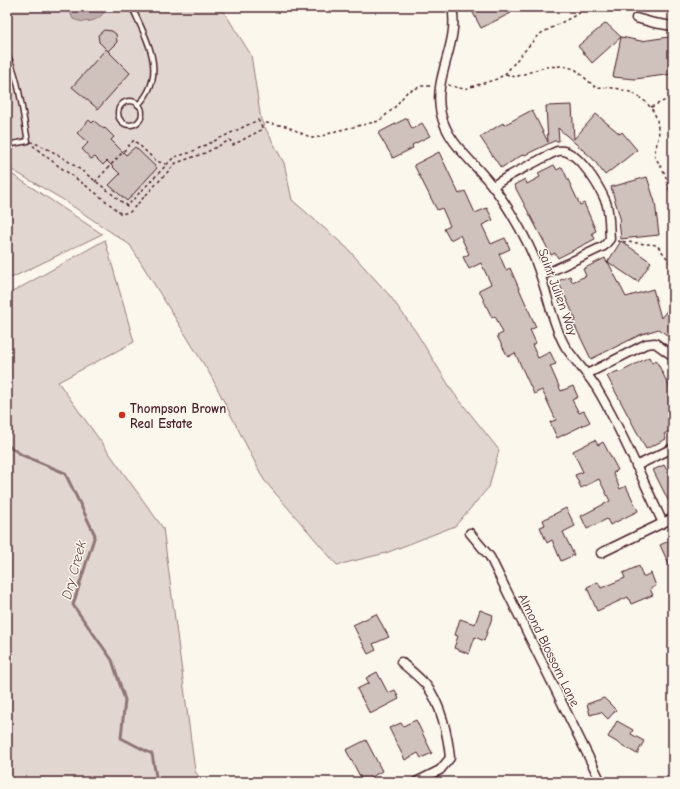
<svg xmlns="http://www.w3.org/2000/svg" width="680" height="789" font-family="'Comic Neue',sans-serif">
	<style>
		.green { fill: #e2d7d0; stroke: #967b7e }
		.water { fill: #bfadaa; stroke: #907477 }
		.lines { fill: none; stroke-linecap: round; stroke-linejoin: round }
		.stream { stroke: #907477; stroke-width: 3 }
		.building { fill: #cfc2bc; stroke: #4a1f2b }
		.lane-casing { stroke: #4a1f2b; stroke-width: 7 }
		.street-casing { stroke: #4a1f2b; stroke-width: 11 }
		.path { stroke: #4a1f2b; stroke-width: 1.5; stroke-dasharray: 3 3; stroke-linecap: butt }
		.lane { stroke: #fbf7ec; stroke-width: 4 }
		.street { stroke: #fbf7ec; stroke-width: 8 }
		.poi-dot { fill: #c8321e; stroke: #fbf7ec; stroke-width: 1.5 }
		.labels { text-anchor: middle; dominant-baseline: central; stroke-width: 3; stroke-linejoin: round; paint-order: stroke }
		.street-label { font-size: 13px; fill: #4a1f2b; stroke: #fbf7ec }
		.poi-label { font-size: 13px; font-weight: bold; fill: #4a1f2b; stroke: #fbf7ec; text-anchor: start }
		.water-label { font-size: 14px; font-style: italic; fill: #6d4a51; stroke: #fbf7ec }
	</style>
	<rect width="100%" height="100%" fill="#fbf7ec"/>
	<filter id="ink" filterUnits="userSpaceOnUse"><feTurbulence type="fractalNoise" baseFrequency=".025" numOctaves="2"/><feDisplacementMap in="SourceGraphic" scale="8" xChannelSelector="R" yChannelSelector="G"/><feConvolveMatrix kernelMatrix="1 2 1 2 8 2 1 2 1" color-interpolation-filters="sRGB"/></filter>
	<g filter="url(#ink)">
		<!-- green -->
		<g class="green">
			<polygon points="7,7 221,7 251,55 261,120 284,163 292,200 347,248 390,296 416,332 453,392 499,450 489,487 455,526 386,553 337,565 264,480 211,376 130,245 62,199 7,167"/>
			<polygon points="7,171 102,234 7,280"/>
			<polygon points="105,240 134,342 58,382 163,528 195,771 202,782 7,782 7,295"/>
		</g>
		<!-- water -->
		<path class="water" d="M68,7H106C103,21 85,25 73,19Z"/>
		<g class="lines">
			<!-- stream -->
			<polyline class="stream" points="7,445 22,455 65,473 95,535 73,605 112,660 125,700 121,738 152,754 157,782"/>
		</g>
		<!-- building -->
		<g class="building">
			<polygon points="470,7 508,7 511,13 481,28"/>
			<polygon points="606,23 621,37 592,63 578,46"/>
			<polygon points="104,30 112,31 116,34 117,42 108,51 99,42 98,35"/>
			<polygon points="621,37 641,41 669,37 670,44 673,43 673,74 635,79 613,77"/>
			<polygon points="106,49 130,73 98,109 72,87"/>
			<polygon points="572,105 574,139 596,114 620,134 622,132 637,150 605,175 593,159 558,128 559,141 554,141 525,155 524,154 501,168 480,137 503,123 504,125 532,110 548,142 546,106"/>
			<polygon points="407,118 412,129 422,123 430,136 412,145 413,148 393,158 378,133"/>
			<polygon points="89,120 92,123 94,121 104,129 105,128 114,137 111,140 126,155 135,147 157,168 127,201 109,185 120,174 107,161 103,165 95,157 91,159 82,149 88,143 77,133"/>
			<polygon points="439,152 459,194 465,191 475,213 487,208 493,220 482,225 491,244 505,238 510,249 499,254 506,270 510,268 536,327 530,330 536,343 532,345 538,358 550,352 556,364 550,366 561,391 573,386 578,397 572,400 579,413 584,411 590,422 557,438 550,422 556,420 542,390 534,394 515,353 508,357 497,336 503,333 495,316 492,318 479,290 491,284 481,263 469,269 463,257 469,254 460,235 450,240 444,229 450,226 442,208 437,210 414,165"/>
			<polygon points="554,165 557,170 562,167 580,205 584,203 596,231 592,233 595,239 558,258 555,253 551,255 514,185 525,179 527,184 540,177 538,173"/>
			<polygon points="647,177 655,202 659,235 621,239 619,221 621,221 611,187"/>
			<polygon points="621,241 651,262 638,282 608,262 626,297 653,289 661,318 673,303 673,340 659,329 642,334 591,359 573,322 576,320 558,281 570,276 572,282 586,276 583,269 605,258 607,263"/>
			<polygon points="649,357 652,363 656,360 673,394 673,429 664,434 666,439 646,449 607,376 618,371 619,373"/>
			<polygon points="595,440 598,445 603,442 618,470 613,473 620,489 626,486 638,511 610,525 607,519 587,529 581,516 610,501 599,479 581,488 575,475 583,472 573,451"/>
			<polygon points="664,465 667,470 673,467 673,510 653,470"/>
			<polygon points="566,508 575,526 563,532 574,555 561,561 552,540 547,543 540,527 545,525 543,520"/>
			<polygon points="673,539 673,573 660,545"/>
			<polygon points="639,566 643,577 651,573 656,586 650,589 653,595 631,604 628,597 597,611 587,587 598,582 601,588 625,578 623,573"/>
			<polygon points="480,610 493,615 484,641 475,637 469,654 454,648 458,636 455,635 460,619 475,624"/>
			<polygon points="376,614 389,637 373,644 376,650 368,654 353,625"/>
			<polygon points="377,672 388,693 395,690 399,699 370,714 357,689 369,683 366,678"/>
			<polygon points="604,698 616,710 608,719 601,712 590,715 587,704"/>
			<polygon points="416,720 432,753 421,758 418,753 405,760 389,728 401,723 403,726"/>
			<polygon points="617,721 633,730 631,734 644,741 637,754 608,737"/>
			<polygon points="366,740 382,771 363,782 346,750"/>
		</g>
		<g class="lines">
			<!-- lane casing -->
			<g class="lane-casing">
				<g id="lane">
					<path d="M132,7C146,39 169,74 138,105"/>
					<path d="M7,54C20,80 22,113 28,141L7,145"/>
					<circle cx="130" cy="113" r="12"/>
				</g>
			</g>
			<!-- street casing -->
			<g class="street-casing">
				<g id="street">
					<path d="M452,7C460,44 432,77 441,114C448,145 475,162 493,187C503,199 511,213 519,227C528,243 536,260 541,277C549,300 553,325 565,346C574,360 587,373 596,387C621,428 642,479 663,523"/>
					<polyline points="636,18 654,23 673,26"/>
					<path d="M493,186C508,175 525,168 541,159C546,157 553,152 558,151C577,147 600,188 606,202C610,214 609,227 610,239L604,246L541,276"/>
					<polyline points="587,374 646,344 655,343 673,356"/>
					<polyline points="636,466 673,448"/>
					<polyline points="470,533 490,557 601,782"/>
					<polyline points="601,553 673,518"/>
					<path d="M401,662C409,669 419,677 426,685C441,703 448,736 450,758L440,770L416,782"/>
				</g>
			</g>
			<!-- path -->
			<g class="path">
				<polyline points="506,74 515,77 545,67 563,66 575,69 595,87 616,88 633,93 646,102 654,112 657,120 659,135 654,155 665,174 673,203"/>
				<polyline points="448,85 464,89 497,79 505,74 538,35 591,7"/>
				<polyline points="651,107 668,99 673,99"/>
				<path d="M258,120L263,129L233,145L230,140L205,153L176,163L130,212L121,214C92,187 57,168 28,141C60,150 100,185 127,206L174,157L189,153Z"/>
				<polyline points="266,123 286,126 312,138 320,137 336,131 379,121 394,108 407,92 422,86 433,86"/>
				<polyline points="95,182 134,140 156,161 166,164"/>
				<polyline points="617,241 657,245 673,266"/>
			</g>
			<!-- lane -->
			<use href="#lane" class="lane"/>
			<!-- street -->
			<use href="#street" class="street"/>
		</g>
	</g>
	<!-- markers -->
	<circle class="poi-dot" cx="122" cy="415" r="4"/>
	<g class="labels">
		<!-- street labels -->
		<g class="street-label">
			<text transform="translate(558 292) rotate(70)">Saint Julien Way</text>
			<text transform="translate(549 650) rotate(64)">Almond Blossom Lane</text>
		</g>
		<!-- poi labels -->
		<g class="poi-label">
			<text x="130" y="408">Thompson Brown<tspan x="130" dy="15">Real Estate</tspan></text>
		</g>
		<!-- water labels -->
		<g class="water-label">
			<text transform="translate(74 570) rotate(-75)">Dry Creek</text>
		</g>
	</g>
	<!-- margin -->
	<rect width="680" height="789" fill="none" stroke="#fbf7ec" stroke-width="24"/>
	<rect x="12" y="12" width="656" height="765" fill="none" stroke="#4a1f2b" stroke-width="1.5" filter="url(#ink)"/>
</svg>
